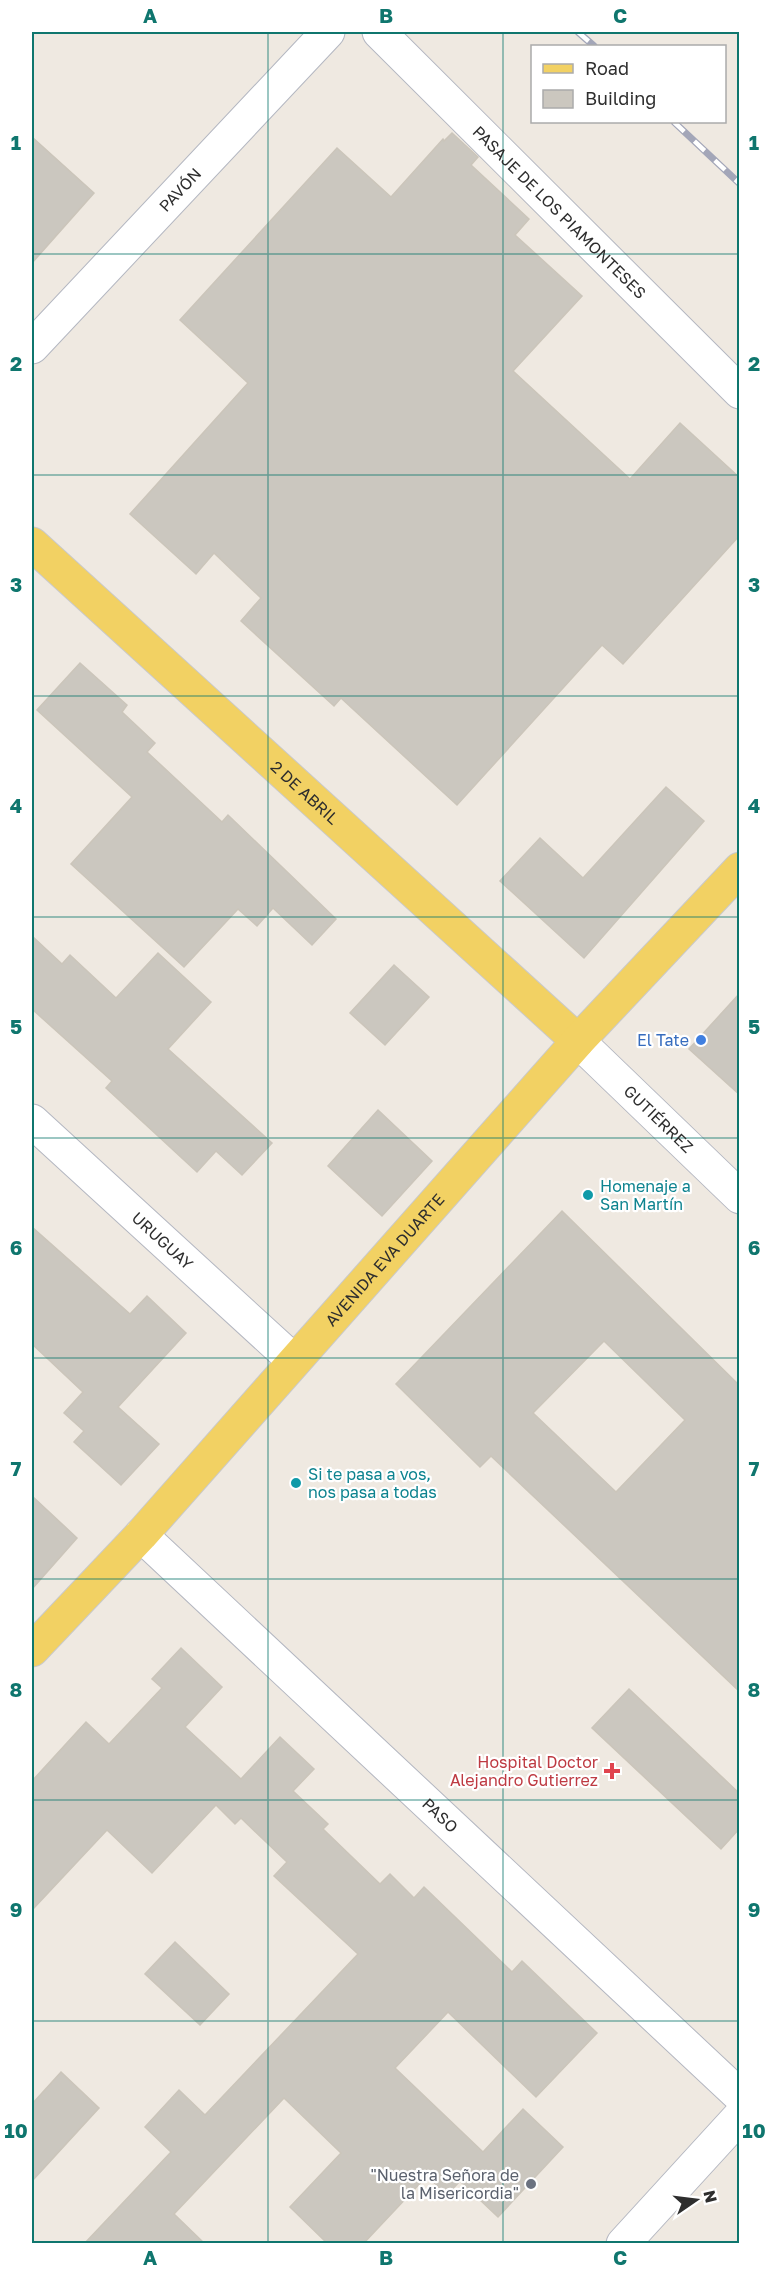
<svg xmlns="http://www.w3.org/2000/svg" width="771" height="2275" font-family="'Golos Text',sans-serif">
	<style>
		.building { fill: #cbc7bf; stroke: #cbc5ba; stroke-width: 1.5; fill-rule: evenodd }
		.lines { fill: none; stroke-linecap: round; stroke-linejoin: round }
		.minor-casing { stroke: #b4b7c1; stroke-width: 35 }
		.major-casing { stroke: #c9c9c9; stroke-width: 35 }
		.minor { stroke: #fff; stroke-width: 33 }
		.major { stroke: #f2d163; stroke-width: 33 }
		.rail-casing { stroke: #a3a6b8; stroke-width: 7 }
		.rail { stroke: #fff; stroke-width: 4.5; stroke-dasharray: 14; stroke-linecap: butt }
		.grid { fill: none; stroke: #0f766e; stroke-width: 1.5; stroke-opacity: 0.55 }
		.shop-dot { fill: #3f7fe0; stroke: #fff; stroke-width: 2 }
		.culture-dot { fill: #0f9aa8; stroke: #fff; stroke-width: 2 }
		.health-dot { fill: #e0444e; stroke: #fff; stroke-width: 2 }
		.worship-dot { fill: #6b7280; stroke: #fff; stroke-width: 2 }
		.labels { text-anchor: middle; dominant-baseline: central; stroke-width: 4.5; stroke-linejoin: round; paint-order: stroke }
		.street-label { font-size: 16px; fill: #2e2e2e; stroke: #fff }
		.shop-label { font-size: 16px; fill: #366cbe; stroke: #fff; text-anchor: end }
		.culture-label { font-size: 16px; fill: #0d838f; stroke: #fff; text-anchor: start }
		.health-label { font-size: 16px; fill: #be3a42; stroke: #fff; text-anchor: end }
		.worship-label { font-size: 16px; fill: #5b616d; stroke: #fff; text-anchor: end }
		.neatline { fill: none; stroke: #0f766e; stroke-width: 2 }
		.grid-label { font-size: 20px; text-anchor: middle; font-weight: bold; fill: #0f766e }
	</style>
	<rect width="100%" height="100%" fill="#efe9e1"/>
	<!-- building -->
	<g class="building">
		<polygon points="452,133 478,157 471,165 529,219 515,235 582,296 513,371 630,479 680,423 740,478 740,535 623,664 602,645 457,805 341,698 334,706 241,621 261,598 214,553 196,574 130,514 248,383 180,320 337,148 391,197 443,139 444,141"/>
		<polygon points="32,137 94,193 32,263"/>
		<polygon points="80,663 127,705 122,712 155,743 147,752 222,822 228,815 336,919 312,945 273,908 257,926 238,909 184,967 71,864 132,797 37,710"/>
		<polygon points="666,787 704,821 584,958 500,881 540,838 583,878"/>
		<polygon points="32,936 62,964 70,955 116,998 158,953 211,1002 168,1049 272,1143 242,1175 216,1151 197,1172 106,1088 112,1081 32,1009"/>
		<polygon points="394,965 429,997 385,1045 350,1013"/>
		<polygon points="740,993 740,1095 689,1049"/>
		<polygon points="378,1110 432,1161 382,1216 328,1166"/>
		<path d="M562,1211L740,1386V1692L491,1456L480,1467L396,1384ZM604,1341L685,1420L616,1492L533,1413Z"/>
		<polygon points="32,1227 130,1314 147,1296 186,1333 118,1407 159,1444 121,1485 74,1442 84,1431 64,1413 83,1392 32,1344"/>
		<polygon points="32,1496 77,1538 32,1589"/>
		<polygon points="181,1648 222,1687 185,1727 241,1779 280,1737 314,1769 293,1791 328,1824 323,1829 380,1884 390,1874 414,1898 424,1887 512,1972 522,1961 597,2033 536,2097 448,2012 395,2068 483,2152 523,2109 563,2147 498,2217 460,2181 447,2195 427,2176 363,2244 328,2244 290,2207 341,2153 284,2098 174,2214 205,2244 84,2244 171,2152 145,2127 179,2090 205,2115 358,1954 274,1876 287,1862 241,1818 235,1824 216,1805 152,1873 107,1830 32,1910 32,1781 86,1722 109,1744 162,1688 152,1679"/>
		<polygon points="629,1689 740,1794 740,1828 721,1849 592,1728"/>
		<polygon points="175,1942 229,1994 200,2025 145,1974"/>
		<polygon points="61,2072 99,2108 32,2181 32,2104"/>
	</g>
	<g class="lines">
		<!-- minor casing -->
		<g class="minor-casing">
			<g id="minor">
				<path id="s1" d="M379,32L740,392"/>
				<path id="s2" d="M32,347L328,32"/>
				<path id="s3" d="M578,1041L740,1197"/>
				<path id="s4" d="M32,1121L294,1361"/>
				<path id="s5" d="M141,1535L740,2096"/>
				<polyline points="623,2244 740,2116"/>
			</g>
		</g>
		<!-- major casing -->
		<g class="major-casing">
			<g id="major">
				<path id="s6" d="M32,544L578,1041"/>
				<path id="s7" d="M32,1650L141,1535L578,1041L740,869"/>
			</g>
		</g>
		<!-- minor -->
		<use href="#minor" class="minor"/>
		<!-- major -->
		<use href="#major" class="major"/>
		<!-- rail casing -->
		<g class="rail-casing">
			<g id="rail">
				<polyline points="578,32 594,46"/>
				<polyline points="674,122 740,184"/>
			</g>
		</g>
		<!-- rail -->
		<use href="#rail" class="rail"/>
	</g>
	<!-- grid -->
	<path class="grid" d="M268,32V2244M503,32V2244M32,254H740M32,475H740M32,696H740M32,917H740M32,1138H740M32,1358H740M32,1579H740M32,1800H740M32,2021H740"/>
	<!-- markers -->
	<circle class="shop-dot" cx="701" cy="1040" r="6"/>
	<g class="culture-dot">
		<circle cx="588" cy="1195" r="6"/>
		<circle cx="296" cy="1483" r="6"/>
	</g>
	<path class="health-dot" d="M609 1762h6v6h6v6h-6v6h-6v-6h-6v-6h6z"/>
	<circle class="worship-dot" cx="531" cy="2184" r="6"/>
	<g class="labels">
		<!-- street labels -->
		<g class="street-label">
			<text stroke="none"><textPath href="#s2" startOffset="216">PAVÓN</textPath></text>
			<text stroke="none"><textPath href="#s1" startOffset="255">PASAJE DE LOS PIAMONTESES</textPath></text>
			<text stroke="none"><textPath href="#s6" startOffset="369">2 DE ABRIL</textPath></text>
			<text stroke="none"><textPath href="#s3" startOffset="112">GUTIÉRREZ</textPath></text>
			<text stroke="none"><textPath href="#s4" startOffset="177">URUGUAY</textPath></text>
			<text stroke="none"><textPath href="#s7" startOffset="526">AVENIDA EVA DUARTE</textPath></text>
			<text stroke="none"><textPath href="#s5" startOffset="410">PASO</textPath></text>
		</g>
		<!-- shop labels -->
		<g class="shop-label">
			<text x="689" y="1040">El Tate</text>
		</g>
		<!-- culture labels -->
		<g class="culture-label">
			<text x="600" y="1186">Homenaje a<tspan x="600" dy="18">San Martín</tspan></text>
			<text x="308" y="1474">Si te pasa a vos,<tspan x="308" dy="18">nos pasa a todas</tspan></text>
		</g>
		<!-- health labels -->
		<g class="health-label">
			<text x="598" y="1762">Hospital Doctor<tspan x="598" dy="18">Alejandro Gutierrez</tspan></text>
		</g>
		<!-- worship labels -->
		<g class="worship-label">
			<text x="519" y="2175">"Nuestra Señora de<tspan x="519" dy="18">la Misericordia"</tspan></text>
		</g>
	</g>
	<!-- border -->
	<rect width="771" height="2275" fill="none" stroke="#ffffff" stroke-width="66"/>
	<!-- legend -->
	<rect x="531" y="45" width="195" height="78" fill="#ffffff" stroke="#ababab" stroke-width="1.5"/>
	<rect x="543" y="64" width="30" height="9" fill="#f2d163" stroke="#ababab" stroke-width="1.5"/>
	<text x="585" y="75" font-size="18" fill="#2e2e2e">Road</text>
	<rect x="543" y="90" width="30" height="18" fill="#cbc7bf" stroke="#ababab" stroke-width="1.5"/>
	<text x="585" y="105" font-size="18" fill="#2e2e2e">Building</text>
	<!-- north arrow -->
	<g transform="translate(696 2200) rotate(76)" stroke="#ffffff" stroke-width="4.5" paint-order="stroke">
	<path d="M0-4.5L10 22L0 15L-10 22Z" fill="#2e2e2e"/>
	<text y="-9" font-size="16" font-weight="bold" text-anchor="middle" fill="#2e2e2e">N</text>
	</g>
	<rect x="33" y="33" width="705" height="2209" class="neatline"/>
	<g class="grid-label">
		<text x="150" y="23">A</text>
		<text x="386" y="23">B</text>
		<text x="620" y="23">C</text>
		<text x="16" y="150">1</text>
		<text x="754" y="150">1</text>
		<text x="16" y="371">2</text>
		<text x="754" y="371">2</text>
		<text x="16" y="592">3</text>
		<text x="754" y="592">3</text>
		<text x="16" y="813">4</text>
		<text x="754" y="813">4</text>
		<text x="16" y="1034">5</text>
		<text x="754" y="1034">5</text>
		<text x="16" y="1255">6</text>
		<text x="754" y="1255">6</text>
		<text x="16" y="1476">7</text>
		<text x="754" y="1476">7</text>
		<text x="16" y="1697">8</text>
		<text x="754" y="1697">8</text>
		<text x="16" y="1917">9</text>
		<text x="754" y="1917">9</text>
		<text x="16" y="2138">10</text>
		<text x="754" y="2138">10</text>
		<text x="150" y="2265">A</text>
		<text x="386" y="2265">B</text>
		<text x="620" y="2265">C</text>
	</g>
</svg>
